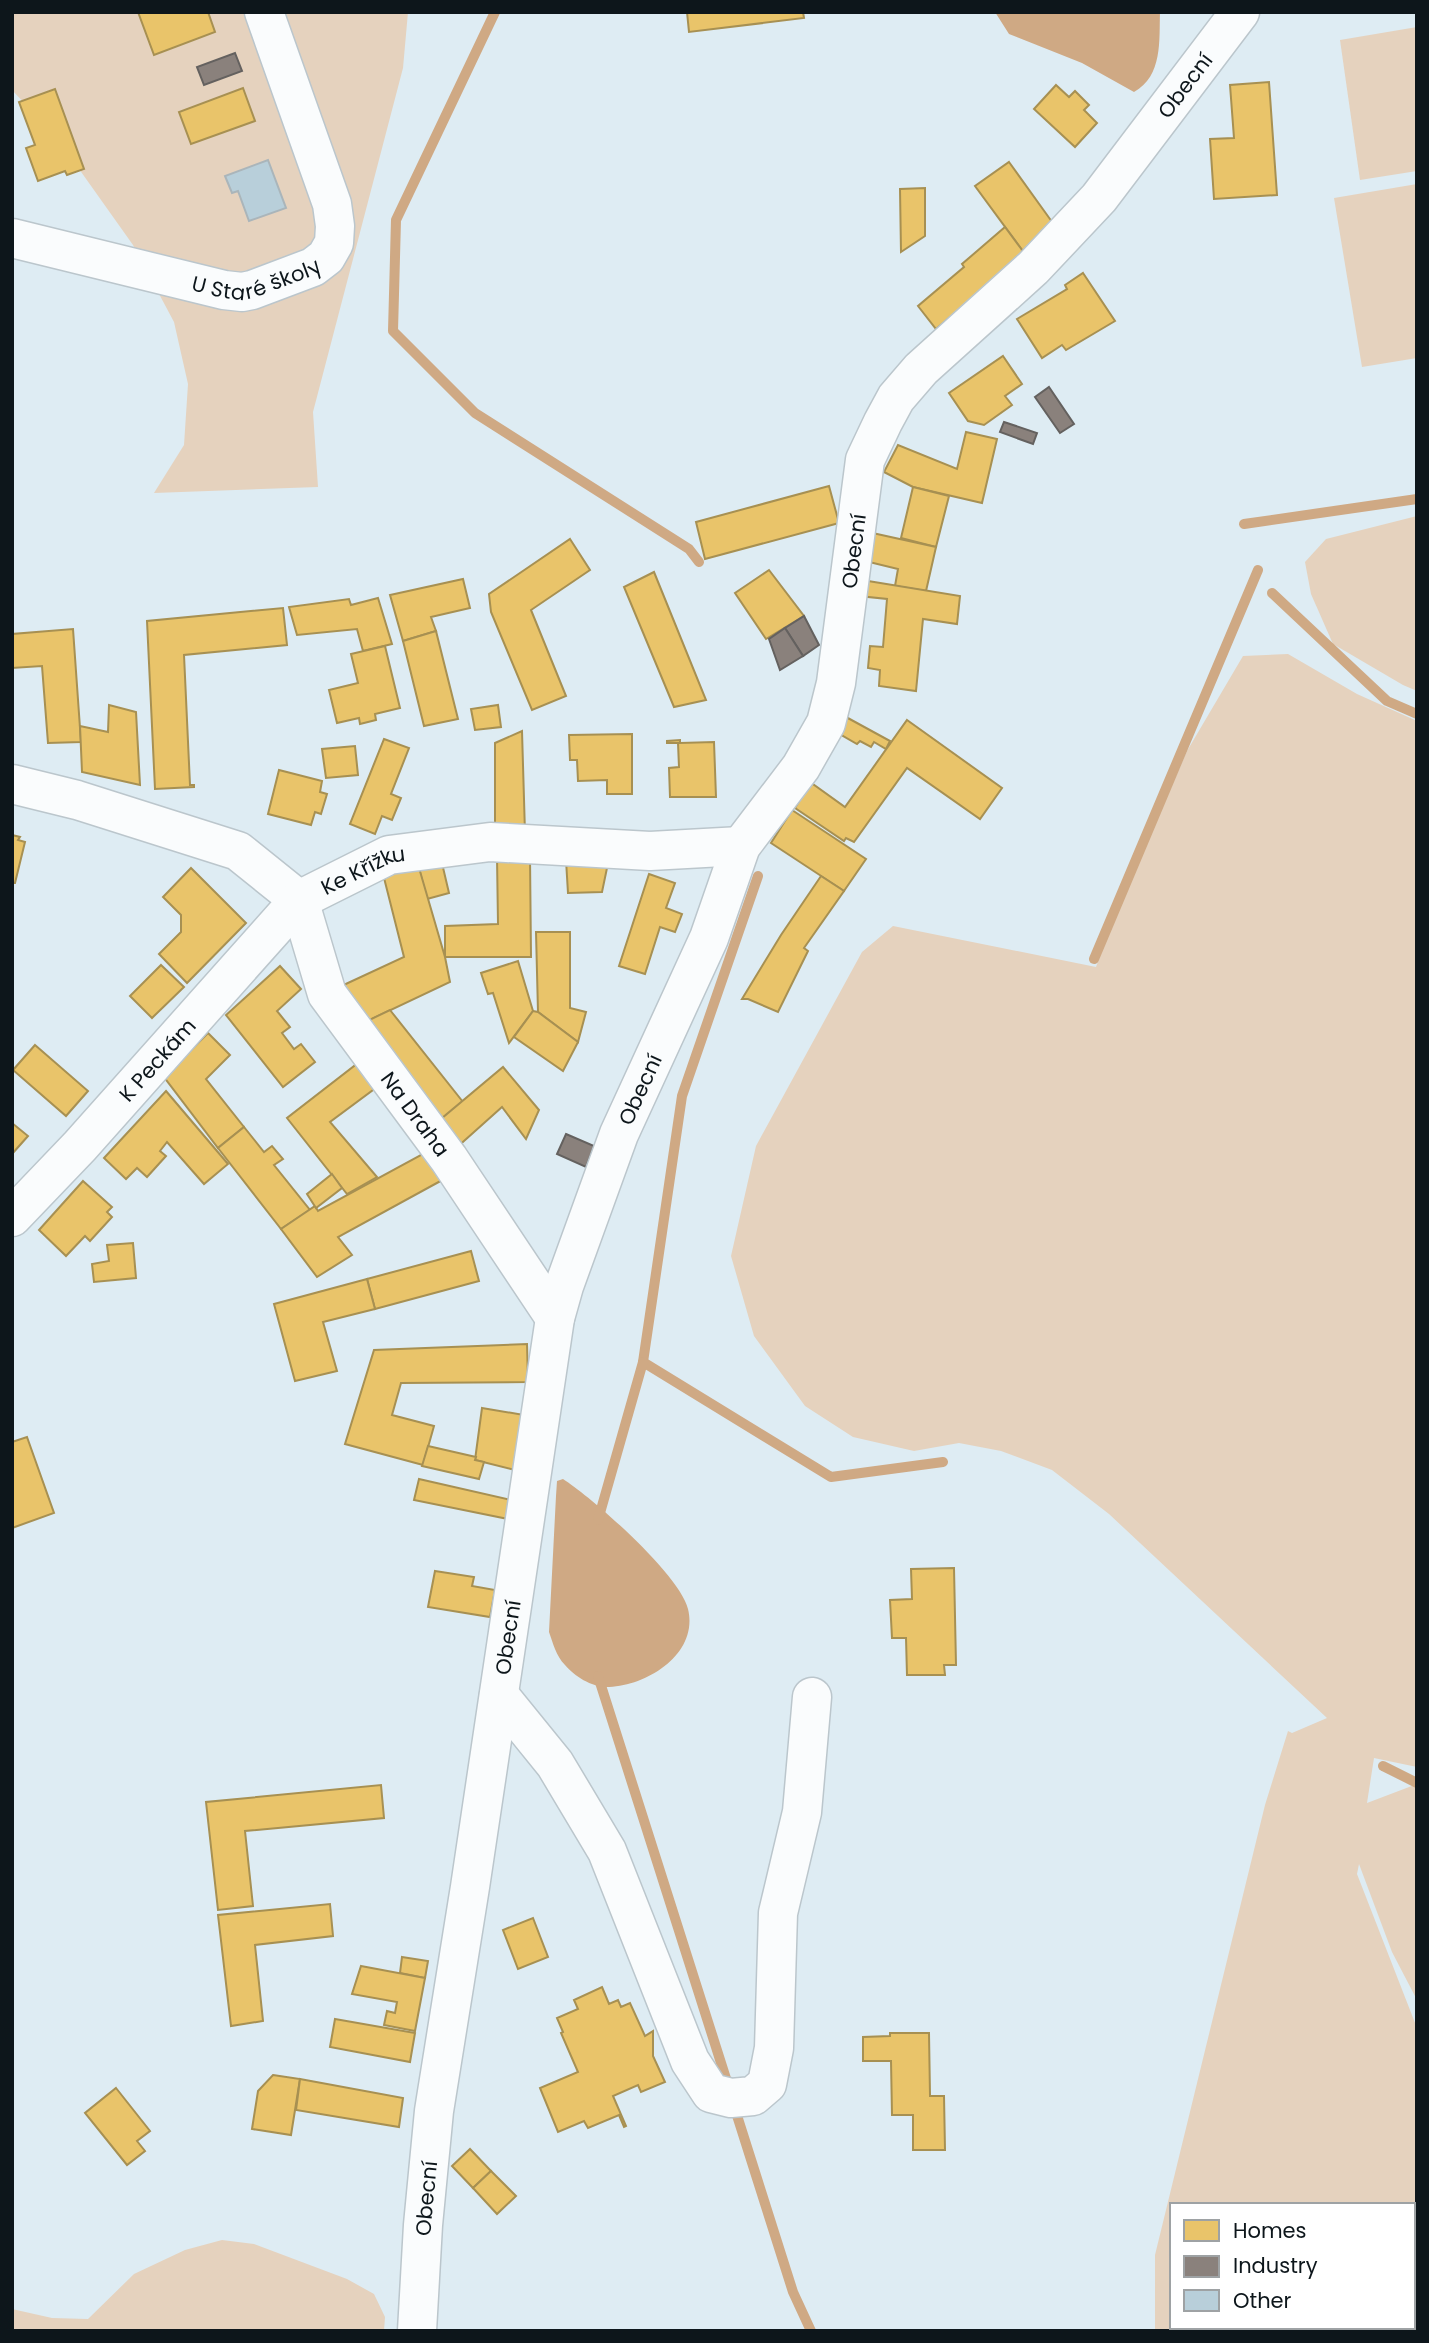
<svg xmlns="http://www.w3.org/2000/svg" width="1429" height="2343" font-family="Poppins,sans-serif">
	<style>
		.green { fill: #e5d2be; fill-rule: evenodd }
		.water { fill: #cfa984 }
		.homes { fill: #e9c46a; stroke: #a79052; stroke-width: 2 }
		.industry { fill: #8a817c; stroke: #64615f; stroke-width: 2 }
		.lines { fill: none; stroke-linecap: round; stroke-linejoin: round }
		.stream { stroke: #cfa984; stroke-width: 10 }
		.building { fill: #b8cfda; stroke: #aab5ba; stroke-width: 2 }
		.minor-casing { stroke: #bbc6cc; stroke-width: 41 }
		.minor { stroke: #fafcfd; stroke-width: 38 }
		.labels { text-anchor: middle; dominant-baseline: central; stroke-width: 7; stroke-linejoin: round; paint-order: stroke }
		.street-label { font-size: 21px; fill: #0d161b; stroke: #fff }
	</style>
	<rect width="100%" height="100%" fill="#deecf3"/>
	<!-- green -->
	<g class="green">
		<polygon points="12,12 408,12 403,68 313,412 318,487 154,493 184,445 188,384 174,322 133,245 57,138 12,90"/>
		<polygon points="1417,27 1417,171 1360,180 1340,40"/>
		<polygon points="1417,184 1417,358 1362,367 1334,198"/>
		<polygon points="1417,516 1417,691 1403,685 1333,644 1311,594 1305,562 1326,539"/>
		<path d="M1288,654L1357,694L1417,721V1767L1374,1758L1367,1803L1417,1784V2000L1392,1952L1359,1864L1357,1874L1417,2028V2331H1155V2255L1265,1805L1288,1731L1292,1733L1327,1718L1109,1514L1052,1470L1001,1451L959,1443L914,1451L853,1437L805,1406L754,1336L731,1256L756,1146L862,952L893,926L1096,967L1111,926L1187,751L1243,656ZM1172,2205H1413V2327H1172Z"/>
		<polygon points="222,2240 254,2244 347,2279 374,2294 385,2317 384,2331 12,2331 12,2309 52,2318 88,2319 134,2274 185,2250"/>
	</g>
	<!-- water -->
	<g class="water">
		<path d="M995,12H1160C1159,40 1163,76 1134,92L1082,63L1009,34Z"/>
		<path d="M563,1479C594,1499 680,1575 688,1609C699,1654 646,1687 606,1687C592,1687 574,1676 565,1665C556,1656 553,1643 549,1632L556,1496L557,1481Z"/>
	</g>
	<!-- homes -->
	<g class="homes">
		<polygon points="138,12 208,12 215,32 154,55"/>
		<polygon points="687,12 803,12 804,18 689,32"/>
		<polygon points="1269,82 1277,195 1214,199 1210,139 1234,138 1230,85"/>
		<polygon points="1056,85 1069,97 1075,91 1089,105 1084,110 1097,123 1075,147 1034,109"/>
		<polygon points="243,88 255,121 191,144 179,112"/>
		<polygon points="55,89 84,169 67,175 65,171 38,181 26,148 35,145 19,102"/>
		<polygon points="1009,162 1055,226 1025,254 975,186"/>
		<polygon points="925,188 925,236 901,252 900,189"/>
		<polygon points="1005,227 1025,254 936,329 918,306 964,267 962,264"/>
		<polygon points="1083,273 1115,321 1066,350 1062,345 1042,358 1017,319 1067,289 1065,285"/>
		<polygon points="1003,356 1022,384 1005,396 1012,405 984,425 968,421 949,393"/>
		<polygon points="966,432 997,439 982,503 913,487 884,472 898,445 957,469"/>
		<polygon points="829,486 839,523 705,559 696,522"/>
		<polygon points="913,487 949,496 936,547 901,538"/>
		<polygon points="868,532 936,547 926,591 895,586 898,569 865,561"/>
		<polygon points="570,539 590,570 531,610 566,696 532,710 491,612 489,594"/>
		<polygon points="769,570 804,616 766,639 735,593"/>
		<polygon points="654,572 706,700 674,707 624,587"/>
		<polygon points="463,579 470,608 431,617 436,631 403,641 390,595"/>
		<polygon points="862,580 960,596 957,624 923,619 916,691 879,686 880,670 868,668 870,646 883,647 887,599 859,596"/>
		<polygon points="378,598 392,644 363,651 357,629 297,635 289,607 349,599 351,605"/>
		<polygon points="283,608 287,645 184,655 190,785 194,785 194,787 155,789 147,621"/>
		<polygon points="73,629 81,742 48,743 42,666 12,668 12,634"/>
		<polygon points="436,631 458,719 424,726 403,641"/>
		<polygon points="385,646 400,708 375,714 376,720 360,724 359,718 337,723 329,690 358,683 351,654"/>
		<polygon points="109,705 136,712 140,785 82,772 80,726 108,732"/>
		<polygon points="498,705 501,727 475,730 471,709"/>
		<polygon points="846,717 890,741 886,749 874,742 871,747 860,741 857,744 838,733"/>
		<polygon points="907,720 1002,788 980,819 907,768 854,842 846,838 844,841 795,808 810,782 845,807"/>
		<polygon points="522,731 525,833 495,833 495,743"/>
		<polygon points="632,734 632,794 607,794 607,780 578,781 577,760 570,760 569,735"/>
		<polygon points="384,739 409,748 391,794 401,798 392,820 382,816 375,834 350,824"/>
		<polygon points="680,740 680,743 714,742 716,797 670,797 669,768 679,767 678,743 667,743 667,741"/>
		<polygon points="355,746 358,775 326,778 322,749"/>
		<polygon points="279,770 322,781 320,792 327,794 321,814 315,812 311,825 268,814"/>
		<polygon points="792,810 866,859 844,891 771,843"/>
		<polygon points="12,835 20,837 18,840 25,842 15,883 12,883"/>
		<polygon points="497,857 530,857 531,957 445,957 445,926 498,924"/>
		<polygon points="441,859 449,893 427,899 417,861"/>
		<polygon points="566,860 607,868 602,892 568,893"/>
		<polygon points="417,861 445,957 450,982 359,1025 335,989 404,957 382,870"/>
		<polygon points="191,868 246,923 187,983 159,954 181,932 181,915 163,897"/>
		<polygon points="649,874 675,883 666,908 682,914 675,932 660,927 645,974 619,966"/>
		<polygon points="821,876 844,891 804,948 808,951 778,1012 748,999 742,999 781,935"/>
		<polygon points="536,932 570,932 570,1008 586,1012 578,1042 538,1012"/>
		<polygon points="518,961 533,1011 509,1043 493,993 488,994 481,973"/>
		<polygon points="161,965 184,987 152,1018 130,996"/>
		<polygon points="280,966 301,989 277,1011 290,1027 282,1033 294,1049 301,1044 315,1062 283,1087 226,1015"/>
		<polygon points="390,1010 463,1102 435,1124 359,1025"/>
		<polygon points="533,1011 538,1012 578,1042 563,1071 514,1037"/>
		<polygon points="208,1033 230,1055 206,1079 244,1127 218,1148 164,1077"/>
		<polygon points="35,1045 88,1091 66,1116 13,1070"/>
		<polygon points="358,1063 377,1087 330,1122 377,1177 347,1194 287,1118"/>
		<polygon points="503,1067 539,1110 526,1139 502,1107 455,1149 435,1124"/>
		<polygon points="166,1091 228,1164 204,1184 167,1142 160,1151 166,1156 147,1177 137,1168 126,1179 104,1158"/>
		<polygon points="12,1123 28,1136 12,1154"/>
		<polygon points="244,1127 264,1152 272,1146 283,1159 274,1165 310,1210 281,1229 218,1148"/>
		<polygon points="430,1150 446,1178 338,1237 352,1255 317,1277 281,1229 315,1206 318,1211"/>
		<polygon points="332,1174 342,1188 316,1208 307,1194"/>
		<polygon points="83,1181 112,1207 107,1212 112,1217 90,1241 85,1236 66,1256 39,1230"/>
		<polygon points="133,1243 136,1278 94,1282 92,1264 109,1261 107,1245"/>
		<polygon points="471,1251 479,1281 375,1309 367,1279"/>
		<polygon points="367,1279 375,1309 323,1322 337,1371 295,1381 274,1304"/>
		<polygon points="527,1344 528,1382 401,1383 392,1415 434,1426 423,1465 345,1444 374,1350"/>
		<polygon points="482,1408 524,1415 515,1470 475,1460"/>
		<polygon points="27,1437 54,1513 12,1528 12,1442"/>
		<polygon points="428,1446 476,1457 475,1460 484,1462 479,1479 422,1466"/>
		<polygon points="419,1479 511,1500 508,1519 414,1500"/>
		<polygon points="954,1568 956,1665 944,1665 945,1675 907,1675 906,1638 892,1638 890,1600 912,1599 911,1569"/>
		<polygon points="435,1571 474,1577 472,1586 495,1590 490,1617 428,1607"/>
		<polygon points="381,1785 384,1818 245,1831 253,1906 218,1910 206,1802"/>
		<polygon points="330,1904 333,1936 255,1945 263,2021 231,2026 218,1915"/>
		<polygon points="533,1918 548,1957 518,1969 503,1930"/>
		<polygon points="402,1957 428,1961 425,1978 400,1973"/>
		<polygon points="361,1966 425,1978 415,2031 384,2025 387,2011 395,2013 397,2002 352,1994"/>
		<polygon points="602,1987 609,2004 618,2000 621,2007 630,2003 645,2036 653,2031 653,2056 665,2082 641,2092 638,2085 613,2096 626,2126 624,2127 619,2115 588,2128 584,2121 558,2132 540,2088 578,2072 561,2033 563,2032 557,2018 578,2009 574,2000"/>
		<polygon points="335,2019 415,2033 410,2062 330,2047"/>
		<polygon points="890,2033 929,2033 930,2096 944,2096 945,2150 913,2150 913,2115 892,2115 891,2061 863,2061 863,2037 890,2036"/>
		<polygon points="273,2075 300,2079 291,2135 252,2129 258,2091"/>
		<polygon points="300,2079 403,2098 399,2127 296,2110"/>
		<polygon points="116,2088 150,2131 137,2141 145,2151 127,2165 85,2113"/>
		<polygon points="470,2149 491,2171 473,2188 452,2166"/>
		<polygon points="491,2171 516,2196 497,2214 473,2188"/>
	</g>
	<!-- industry -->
	<g class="industry">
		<polygon points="235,53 242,71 204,85 197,67"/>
		<polygon points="1049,387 1074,424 1060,433 1035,397"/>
		<polygon points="1004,422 1037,433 1033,444 1000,432"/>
		<polygon points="804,616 819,645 803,656 785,628"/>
		<polygon points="785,628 803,656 780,670 769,639"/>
		<polygon points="566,1134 594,1146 586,1167 557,1154"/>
	</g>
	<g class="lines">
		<!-- stream -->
		<g class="stream">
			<polyline points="495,12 396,220 393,331 475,413 689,549 699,562"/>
			<polyline points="1244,524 1417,499"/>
			<polyline points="1272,593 1387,701 1417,714"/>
			<polyline points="758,876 682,1096 643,1362 831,1477 943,1462"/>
			<polyline points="1094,959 1258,570"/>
			<polyline points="598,1520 643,1362"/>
			<polyline points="598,1676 729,2088"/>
			<polyline points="1383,1766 1417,1783"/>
			<polyline points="734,2106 793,2292 811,2331"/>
		</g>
	</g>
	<!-- building -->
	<polygon class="building" points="268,160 286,208 249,221 238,191 232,193 225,176"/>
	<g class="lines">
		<!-- minor casing -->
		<g class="minor-casing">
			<g id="minor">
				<path id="s1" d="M12,238L224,290L242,292L252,290L313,267L326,257L334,243L335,226L332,204L264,12"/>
				<polyline points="12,784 77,800 238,851 299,900"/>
				<path id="s2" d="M299,900L327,994L449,1159L555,1318"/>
				<path id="s3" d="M12,1217L80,1146L299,900L389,855L490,842L650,851L741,846"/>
				<polyline points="499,1695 555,1764 607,1851 690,2061 711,2093 731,2098 753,2096 767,2084 774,2048 778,1913 802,1812 812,1697"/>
				<path id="s4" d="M417,2331L423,2225L434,2111L470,1887L555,1318L564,1286L619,1134L709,938L741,846L801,767L826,723L836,683L865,460L883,422L896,398L921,369L1033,268L1099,198L1240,12"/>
			</g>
		</g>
		<!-- minor -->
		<use href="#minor" class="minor"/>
	</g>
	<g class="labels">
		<!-- street labels -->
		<g class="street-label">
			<text stroke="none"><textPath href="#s4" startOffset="2443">Obecní</textPath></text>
			<text stroke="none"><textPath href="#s1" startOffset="252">U Staré školy</textPath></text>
			<text stroke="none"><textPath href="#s4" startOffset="1855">Obecní</textPath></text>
			<text stroke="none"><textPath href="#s3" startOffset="499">Ke Křížku</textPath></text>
			<text stroke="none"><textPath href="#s3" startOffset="214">K Peckám</textPath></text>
			<text stroke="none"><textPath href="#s4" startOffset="1267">Obecní</textPath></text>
			<text stroke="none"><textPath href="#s2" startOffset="247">Na Draha</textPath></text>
			<text stroke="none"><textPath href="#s4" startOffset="700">Obecní</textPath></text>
			<text stroke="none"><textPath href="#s4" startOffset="133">Obecní</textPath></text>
		</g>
	</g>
	<!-- border -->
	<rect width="1429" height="2343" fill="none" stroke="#0d161b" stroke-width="28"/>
	<!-- legend -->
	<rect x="1170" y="2203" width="245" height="126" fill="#ffffff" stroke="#9ea2a4" stroke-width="2"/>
	<rect x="1184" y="2220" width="35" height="21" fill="#e9c46a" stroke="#9ea2a4" stroke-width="2"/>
	<text x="1233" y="2238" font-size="21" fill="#0d161b">Homes</text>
	<rect x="1184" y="2256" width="35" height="21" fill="#8a817c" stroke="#9ea2a4" stroke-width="2"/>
	<text x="1233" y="2273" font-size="21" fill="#0d161b">Industry</text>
	<rect x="1184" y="2290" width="35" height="21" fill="#b8cfda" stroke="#9ea2a4" stroke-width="2"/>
	<text x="1233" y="2308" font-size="21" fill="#0d161b">Other</text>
</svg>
